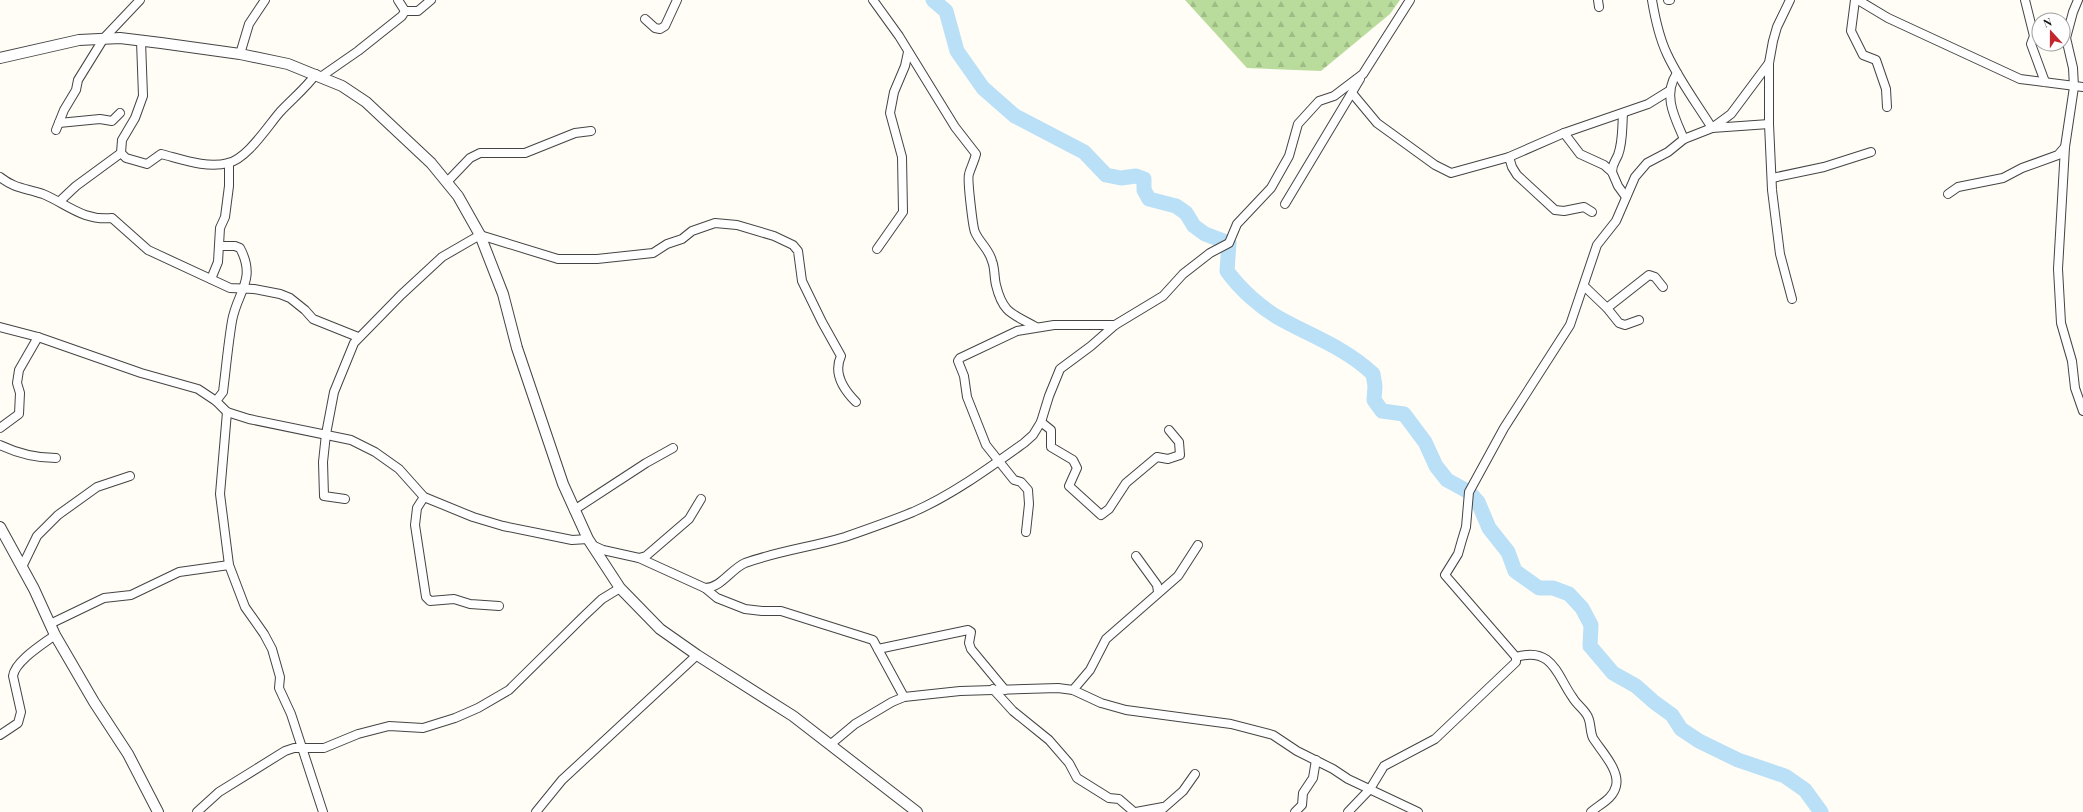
<svg xmlns="http://www.w3.org/2000/svg" width="2083" height="812" font-family="'Playfair Display',serif">
	<style>
		.forest { fill: url(#forest-firs) }
		.lines { fill: none; stroke-linecap: round; stroke-linejoin: round }
		.river { stroke: #b9e0f7; stroke-width: 15 }
		.minor-casing { stroke: #444; stroke-width: 10 }
		.tertiary-casing { stroke: #444; stroke-width: 12 }
		.minor { stroke: #fff; stroke-width: 8 }
		.tertiary { stroke: #fff; stroke-width: 10 }
	</style>
	<defs>
		<pattern id="forest-firs" width="22" height="20" patternUnits="userSpaceOnUse"><rect width="22" height="20" fill="#b9dc9c"/><path d="M5 1l3.5 6h-7zM16 11l3.5 6h-7z" fill="#9ebc85"/></pattern>
	</defs>
	<rect width="100%" height="100%" fill="#fffdf5"/>
	<!-- forest -->
	<polygon class="forest" points="1185,0 1400,0 1390,14 1321,71 1247,68"/>
	<g class="lines">
		<!-- river -->
		<path class="river" d="M933,0L946,11L957,51L983,88L1015,116L1084,152L1106,175L1121,178L1136,176L1144,179V190L1149,199L1176,206L1186,213L1194,226L1205,234L1229,243L1227,271C1240,289 1260,307 1279,318C1311,336 1346,348 1373,374L1375,386L1374,400L1382,411L1404,414L1425,442L1436,466L1447,480L1469,492L1478,502L1489,528L1508,552L1515,571L1539,588H1553L1569,594L1582,608L1591,625L1590,646L1613,673L1636,686L1654,702L1672,715L1681,729L1699,741L1738,760L1785,776L1805,790L1821,812"/>
		<!-- minor casing -->
		<g class="minor-casing">
			<g id="minor">
				<path d="M873,0L899,36L955,127L976,154C974,162 971,167 969,174C967,179 973,228 975,232C979,242 989,249 992,261C995,268 994,277 996,285C1003,314 1013,314 1036,327"/>
				<polyline points="1598,0 1599,7"/>
				<path d="M1652,0C1655,18 1659,37 1667,54C1679,80 1697,104 1712,128L1769,124"/>
				<polyline points="1668,0 1670,0"/>
				<polyline points="1790,0 1777,27 1773,41 1769,63 1769,124 1772,190 1780,254 1792,299"/>
				<polyline points="1855,0 1851,31 1863,55 1876,60 1886,89 1887,107"/>
				<polyline points="1858,0 1888,18 2020,79 2083,87"/>
				<polyline points="2025,0 2034,36 2031,44 2045,82"/>
				<polyline points="2078,0 2073,12 2066,38 2073,68 2074,87 2065,147 2058,269 2061,323 2072,361 2075,388 2083,411"/>
				<polyline points="405,11 418,11 431,0"/>
				<polyline points="645,19 655,28 660,29 665,26 677,0"/>
				<path d="M141,41L143,96L135,118L122,140L121,153L126,158L147,164L161,154C181,159 207,169 228,163C247,159 267,127 280,112C292,99 305,89 316,74"/>
				<polyline points="240,54 249,24 265,0"/>
				<path d="M1677,73C1662,95 1675,118 1684,139"/>
				<polyline points="322,76 358,51 402,16 405,11 398,0"/>
				<polyline points="1352,93 1377,123 1435,165 1451,173 1509,157 1564,133 1648,104 1669,91"/>
				<polyline points="59,123 100,119 112,121 120,113"/>
				<polyline points="56,130 64,110 76,90 78,80 104,38 140,0"/>
				<polyline points="1564,133 1580,154 1604,165 1612,172 1618,186 1626,197"/>
				<polyline points="1509,157 1512,167 1517,175 1555,210 1564,211 1584,207 1592,212"/>
				<path d="M1612,172C1612,164 1615,162 1618,155C1623,142 1622,127 1623,114"/>
				<path d="M0,177C15,189 26,188 43,194C67,204 83,221 112,218L148,250L230,288L254,289L280,294L290,298L305,310L313,319L358,337"/>
				<polyline points="1772,178 1824,167 1871,152"/>
				<polyline points="447,182 470,158 480,153 525,153 575,133 591,131"/>
				<polyline points="1948,194 1958,187 2003,178 2022,168 2058,155 2065,147"/>
				<polyline points="60,201 76,186 121,153"/>
				<polyline points="1285,204 1360,79"/>
				<polyline points="877,249 903,212 902,157 890,113 894,92 905,66 908,52"/>
				<polyline points="211,279 218,262 220,228 225,217 229,186 229,163"/>
				<polyline points="1584,286 1607,308 1619,323 1625,325 1639,320"/>
				<polyline points="1607,308 1649,275 1655,277 1663,287"/>
				<polyline points="0,327 38,337 141,373 198,389 216,401 227,412 249,419 351,440 375,452 399,469 424,497 473,517 503,526 572,540 588,539"/>
				<path d="M216,401L223,392C226,368 228,345 232,321C237,292 257,280 240,248L235,246H220"/>
				<polyline points="227,412 220,494 229,565 245,607 264,634 272,649 280,677 279,688 291,714 323,812"/>
				<polyline points="1041,422 1051,430 1051,447 1073,460 1077,468 1069,486 1101,515 1109,509 1126,483 1157,457 1168,459 1180,455 1179,442 1169,430"/>
				<polyline points="0,428 19,414 20,393 17,383 19,370 38,337"/>
				<path d="M0,445C19,454 35,458 56,458"/>
				<polyline points="424,497 417,508 415,525 426,597 430,601 454,599 470,604 499,606"/>
				<path d="M345,499L324,496L323,462L326,434L334,392L354,343L401,295L442,257L480,235L558,259H597L653,253L667,244L682,239L692,231L715,223L737,225L774,236L793,245L798,251L802,281L822,322L841,356C833,373 844,390 856,402"/>
				<polyline points="574,510 646,463 673,448"/>
				<polyline points="1026,532 1029,504 1028,490 1021,482 1014,480 986,445 967,397 964,376 958,361 960,358 1017,331 1054,325 1115,325"/>
				<polyline points="592,545 603,550 639,558 705,588 717,598 745,609 762,611 781,611 873,640 904,697"/>
				<polyline points="1136,556 1157,585 1158,592"/>
				<polyline points="639,558 646,556 689,519 701,499"/>
				<polyline points="22,567 37,536 58,515 97,487 130,476"/>
				<path d="M705,588C721,588 731,569 745,563C778,551 812,547 845,537C868,529 891,521 913,512C952,495 989,468 1024,443L1033,435L1041,422L1049,396L1060,369L1091,346L1115,325L1163,296L1183,274L1210,253L1229,243L1237,224L1271,188L1289,156L1298,124L1319,101L1334,96L1363,74L1410,0"/>
				<polyline points="50,624 104,598 131,595 179,572 229,565"/>
				<polyline points="878,649 968,630 971,632 969,643 971,649 1005,690"/>
				<path d="M1516,657C1553,646 1557,676 1573,698C1577,705 1585,710 1588,717C1591,723 1590,732 1593,738C1601,751 1620,770 1616,786C1613,799 1600,804 1591,812"/>
				<polyline points="993,689 1013,711 1049,740 1069,763 1077,778 1109,798 1119,799 1134,812"/>
				<polyline points="1073,690 1090,670 1106,639 1178,576 1198,545"/>
				<path d="M0,735L18,723L21,712L13,676C15,661 43,644 55,635"/>
				<polyline points="831,744 855,724 892,702 904,697 960,691 1058,688 1073,690 1101,703 1126,710 1231,724 1273,735 1297,751 1333,769 1348,779 1418,812"/>
				<polyline points="197,812 219,792 285,751 294,748 324,748 358,734 389,726 423,728 455,718 478,708 509,690 584,616 602,599 620,588"/>
				<polyline points="536,812 562,780 697,655"/>
				<polyline points="1136,812 1163,807"/>
				<polyline points="1159,812 1183,791 1195,774"/>
				<polyline points="1295,812 1302,805 1303,793 1313,778 1316,760"/>
				<polyline points="1348,812 1370,789 1384,766 1435,739 1516,662 1516,657 1445,575 1458,554 1462,540 1466,527 1469,492 1504,428 1570,325 1597,245 1616,221 1635,177 1647,163 1668,152 1684,139 1712,128 1731,114 1769,63"/>
			</g>
		</g>
		<!-- tertiary casing -->
		<g class="tertiary-casing">
			<g id="tertiary">
				<polyline points="0,58 79,40 120,38 161,43 240,54 288,64 342,86 366,102 431,163 458,196 480,235 503,294 517,348 563,484 588,539 620,588 660,629 697,655 793,716 917,812"/>
				<polyline points="0,527 34,589 55,635 94,702 128,754 158,812"/>
			</g>
		</g>
		<!-- minor -->
		<use href="#minor" class="minor"/>
		<!-- tertiary -->
		<use href="#tertiary" class="tertiary"/>
	</g>
	<!-- north arrow -->
	<g transform="translate(2051 32) rotate(339)"><circle r="19" fill="#ffffff" stroke="#a0a0a0"/>
	<path d="M0-3L7 15L0 10L-7 15Z" fill="#c4262e"/>
	<text y="-6" font-size="11" font-weight="bold" text-anchor="middle" fill="#111111">N</text>
	</g>
</svg>
